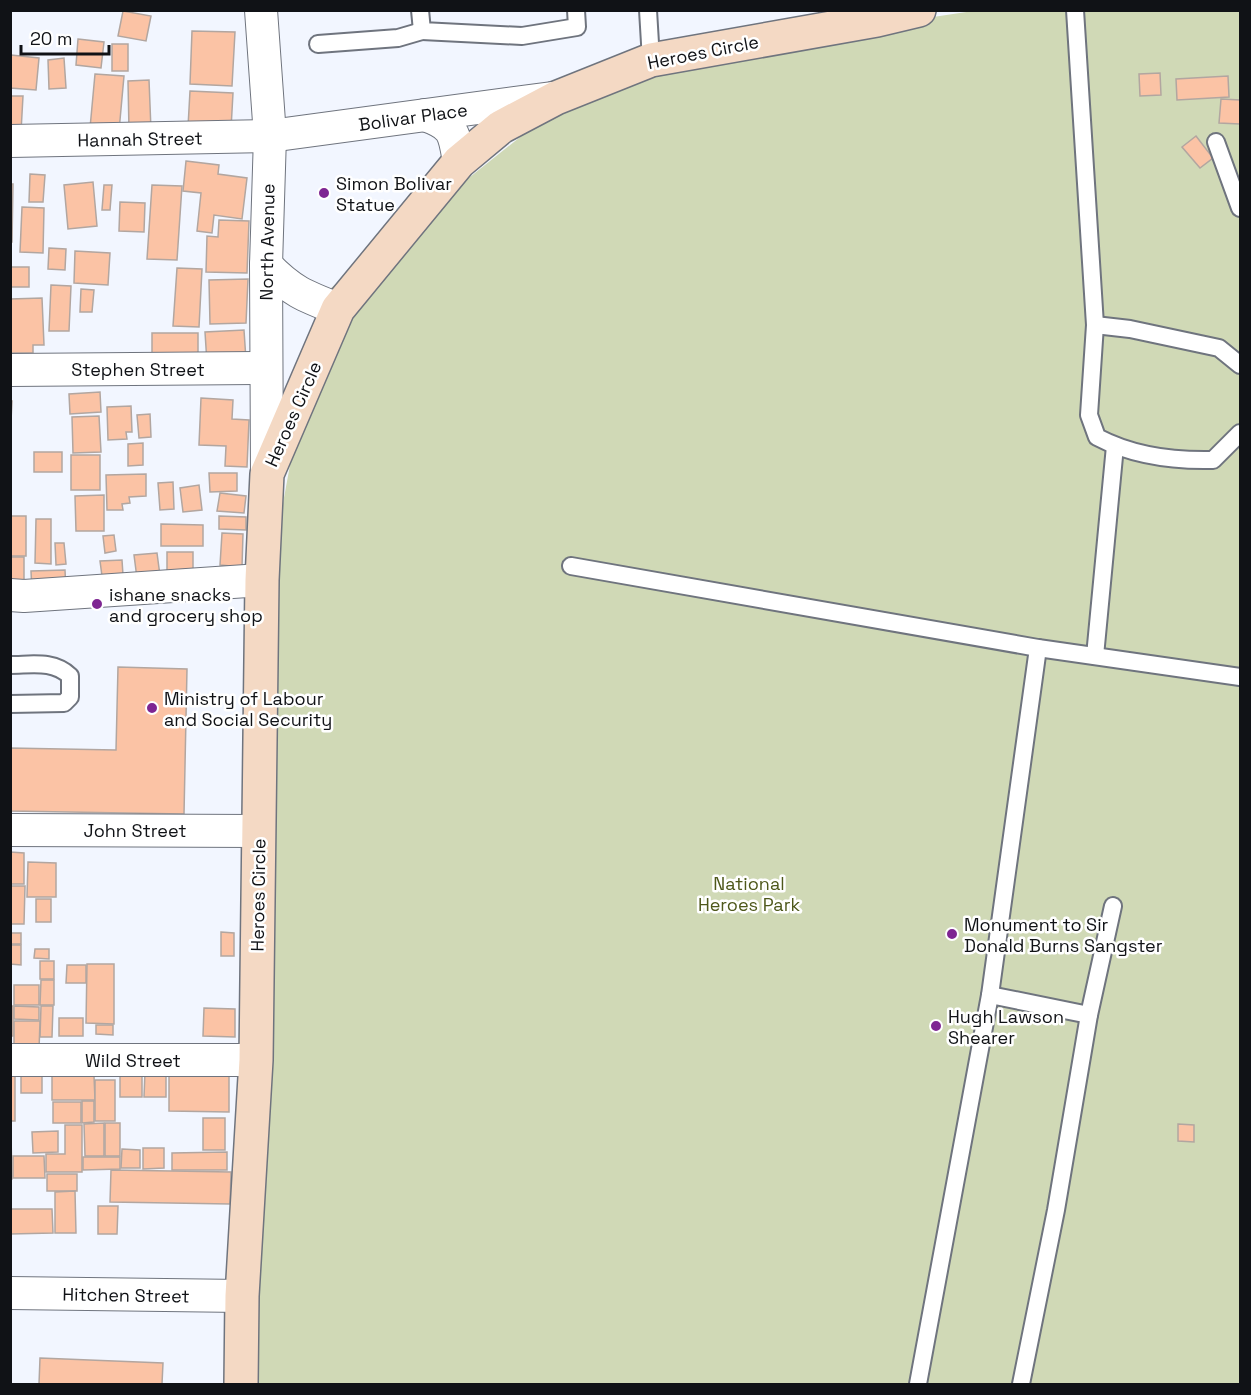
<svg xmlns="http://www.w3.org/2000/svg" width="1251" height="1395" font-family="'Space Grotesk',sans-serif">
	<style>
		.green { fill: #d0d9b6 }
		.building { fill: #fbc3a5; stroke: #b2a6a0; stroke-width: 1.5 }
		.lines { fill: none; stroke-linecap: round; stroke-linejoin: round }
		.lane-casing { stroke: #6f747e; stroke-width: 20 }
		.street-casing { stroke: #6f747e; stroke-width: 34 }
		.secondary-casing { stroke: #6f747e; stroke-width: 36 }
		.lane { stroke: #fff; stroke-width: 16 }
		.street { stroke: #fff; stroke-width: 32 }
		.secondary { stroke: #f4d9c4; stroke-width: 33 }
		.poi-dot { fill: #7e2592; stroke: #fff; stroke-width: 2 }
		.labels { text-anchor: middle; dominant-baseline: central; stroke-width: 5; stroke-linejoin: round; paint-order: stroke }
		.street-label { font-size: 18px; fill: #101216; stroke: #fff }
		.poi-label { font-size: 18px; fill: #101216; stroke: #fff; text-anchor: start }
		.park-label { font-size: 18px; fill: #4e581b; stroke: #fff }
	</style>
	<rect width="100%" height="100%" fill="#f2f6ff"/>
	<!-- green -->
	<polygon class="green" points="973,11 1240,11 1240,1384 242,1384 268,585 321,296 554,110 707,51"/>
	<!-- building -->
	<g class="building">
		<polygon points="123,11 151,16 146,41 118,36"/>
		<polygon points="192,31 235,32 232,86 190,84"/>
		<polygon points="78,39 104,42 101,68 76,65"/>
		<rect x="112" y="44" width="16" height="27"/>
		<polygon points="11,55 39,58 36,90 10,88"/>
		<polygon points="64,58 66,88 49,89 48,60"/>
		<polygon points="1160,73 1161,95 1140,96 1139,74"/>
		<polygon points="95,74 124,76 119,131 90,128"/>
		<polygon points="1228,76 1229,97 1177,100 1176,79"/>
		<polygon points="149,80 151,130 129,130 128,81"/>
		<polygon points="190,91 233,93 231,129 188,127"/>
		<polygon points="10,96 23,96 21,132 10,132"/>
		<polygon points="1221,99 1240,100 1240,124 1219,123"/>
		<polygon points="1196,136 1213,158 1200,168 1182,147"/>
		<polygon points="186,161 219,165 218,174 247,178 242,219 214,215 212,233 197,231 201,193 183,191"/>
		<polygon points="30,174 45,175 43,202 29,202"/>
		<polygon points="93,182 97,226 68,229 64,185"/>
		<polygon points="10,184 13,184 12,242 10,242"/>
		<polygon points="104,185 112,185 110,210 102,210"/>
		<polygon points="152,185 182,186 177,260 147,259"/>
		<polygon points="120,202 145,203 144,232 119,231"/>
		<polygon points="22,207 44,208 43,253 20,252"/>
		<polygon points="219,220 249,221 247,273 206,272 207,236 218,237"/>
		<polygon points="49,248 66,249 65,270 48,269"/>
		<polygon points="75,251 110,253 108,285 74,283"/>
		<rect x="10" y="267" width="19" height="20"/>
		<polygon points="177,268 202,269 199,327 173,326"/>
		<polygon points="248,279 246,323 210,324 209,280"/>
		<polygon points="51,285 71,286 69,331 49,331"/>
		<polygon points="81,289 94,290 92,312 80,312"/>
		<polygon points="42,298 44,345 33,345 33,353 10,353 10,299"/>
		<polygon points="244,330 246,360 207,363 205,332"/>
		<polygon points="152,333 198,333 198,366 152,365"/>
		<polygon points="100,392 101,412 70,414 69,394"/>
		<polygon points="201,398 233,400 232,419 249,420 247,467 225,466 226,446 199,445"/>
		<polygon points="10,401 12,401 10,441"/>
		<polygon points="131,406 132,432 126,432 127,439 108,440 107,407"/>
		<polygon points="150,414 151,437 139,438 137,415"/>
		<polygon points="99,416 101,452 73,453 72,417"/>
		<polygon points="143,443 143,465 128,466 128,444"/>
		<rect x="34" y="452" width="28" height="20"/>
		<rect x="71" y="455" width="29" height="35"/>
		<polygon points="209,473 237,473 237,491 210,492"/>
		<polygon points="146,474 146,496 129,497 130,503 122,504 123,510 107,510 106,475"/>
		<polygon points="173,482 174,509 160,510 158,483"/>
		<polygon points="199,485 202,510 183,512 180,488"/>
		<polygon points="220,493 246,496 244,513 217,511"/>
		<polygon points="104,495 104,531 76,531 75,496"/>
		<rect x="10" y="516" width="16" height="40"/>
		<polygon points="219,516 246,517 246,530 219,529"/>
		<polygon points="36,519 51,519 51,564 35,563"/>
		<polygon points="161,524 203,525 203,546 161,546"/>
		<polygon points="222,533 243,534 242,567 220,565"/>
		<polygon points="114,535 116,551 105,553 103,536"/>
		<polygon points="55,543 64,543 66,564 56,565"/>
		<rect x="167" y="552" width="26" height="20"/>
		<polygon points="157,553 161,583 138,586 134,555"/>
		<rect x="10" y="557" width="14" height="33"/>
		<polygon points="122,560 123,575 102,576 100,561"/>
		<polygon points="65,570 66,591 32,592 31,571"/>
		<polygon points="118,667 187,669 184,814 10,811 10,748 116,750"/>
		<polygon points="10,852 24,853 24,884 10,884"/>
		<polygon points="28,862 56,863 56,897 27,897"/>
		<polygon points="10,886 25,886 24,924 10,924"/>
		<rect x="36" y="899" width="15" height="23"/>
		<polygon points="221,932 234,933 234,956 221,956"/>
		<rect x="10" y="933" width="11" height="11"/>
		<polygon points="10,945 21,945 21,965 10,964"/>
		<polygon points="35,949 49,949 49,959 34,958"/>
		<rect x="40" y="961" width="14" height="18"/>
		<polygon points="87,964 114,964 114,1024 86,1023"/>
		<polygon points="67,965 86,965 86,983 66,983"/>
		<polygon points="41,980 54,980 54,1005 40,1005"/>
		<rect x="14" y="985" width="25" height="20"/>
		<rect x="10" y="1006" width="3" height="30"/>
		<polygon points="14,1006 39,1007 39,1020 14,1019"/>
		<polygon points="41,1006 53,1006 52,1037 40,1037"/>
		<polygon points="204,1008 235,1009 235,1037 203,1036"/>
		<rect x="59" y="1018" width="24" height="18"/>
		<polygon points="14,1021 40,1021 39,1050 14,1049"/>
		<polygon points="96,1025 113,1025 113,1035 96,1034"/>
		<rect x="21" y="1072" width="21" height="21"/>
		<rect x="120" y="1072" width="22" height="25"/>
		<polygon points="145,1072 166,1072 166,1097 144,1097"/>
		<polygon points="169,1072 229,1072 229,1112 169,1111"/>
		<rect x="10" y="1073" width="5" height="48"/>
		<polygon points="52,1076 94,1076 95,1100 52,1100"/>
		<rect x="95" y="1080" width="20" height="41"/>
		<polygon points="82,1101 94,1101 94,1122 82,1123"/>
		<rect x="53" y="1102" width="28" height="21"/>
		<rect x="203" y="1118" width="22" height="32"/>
		<polygon points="104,1123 104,1156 85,1156 84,1124"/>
		<rect x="105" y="1123" width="15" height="33"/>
		<polygon points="1178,1124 1194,1125 1194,1142 1178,1141"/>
		<polygon points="65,1125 82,1125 82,1172 46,1172 46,1154 65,1154"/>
		<polygon points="58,1131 58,1152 33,1153 32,1132"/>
		<polygon points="10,1136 11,1136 12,1179 10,1180"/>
		<polygon points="143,1148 164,1148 164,1168 143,1169"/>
		<polygon points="122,1149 140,1150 140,1168 121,1168"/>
		<polygon points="227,1152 227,1170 172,1170 172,1153"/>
		<polygon points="13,1156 44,1156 45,1178 13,1178"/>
		<polygon points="83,1157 120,1157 120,1169 83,1170"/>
		<polygon points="111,1170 231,1172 230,1204 110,1202"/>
		<rect x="47" y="1174" width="30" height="17"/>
		<polygon points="75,1191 76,1233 55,1233 55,1192"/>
		<polygon points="98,1206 118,1206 117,1234 98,1234"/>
		<polygon points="10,1209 52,1209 53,1233 10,1234"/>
		<polygon points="40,1358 163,1363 162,1384 39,1384"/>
	</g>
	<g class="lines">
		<!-- lane casing -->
		<g class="lane-casing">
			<g id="lane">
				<polyline points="420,10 422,31 522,36 577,27 576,10"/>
				<polyline points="648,10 651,60"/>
				<path d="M1075,10L1095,325L1089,415L1097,437C1133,456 1172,461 1213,460L1240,433"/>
				<polyline points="318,44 398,38 422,31"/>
				<polyline points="1216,142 1240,208"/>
				<polyline points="1095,325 1130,329 1219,348 1240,365"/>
				<polyline points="571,566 1038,648 1240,677"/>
				<polyline points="1095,656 1115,446"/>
				<path d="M10,665C32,665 53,660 70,676V697L64,703L10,704"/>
				<polyline points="990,995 1089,1015"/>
				<polyline points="918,1384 990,995 1038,648"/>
				<polyline points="1021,1384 1056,1210 1089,1015 1113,906"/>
			</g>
		</g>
		<!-- street casing -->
		<g class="street-casing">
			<g id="street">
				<polyline points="261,10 270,136 266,265 267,474"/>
				<path d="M425,115C455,126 454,133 459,162"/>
				<polyline points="10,141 270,136 552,98"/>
				<path d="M266,265C291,291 304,296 338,309"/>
				<polyline points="10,370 265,368"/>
				<polyline points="10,595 24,596 262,580"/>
				<polyline points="10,830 259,831"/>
				<polyline points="10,1060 256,1060"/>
				<polyline points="10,1293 242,1296"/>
			</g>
		</g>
		<!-- secondary casing -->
		<g class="secondary-casing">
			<polyline id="secondary" points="241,1384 242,1296 256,1060 262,580 267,474 338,309 459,162 501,127 556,98 651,60 877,20 919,10"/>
		</g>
		<!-- lane -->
		<use href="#lane" class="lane"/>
		<!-- street -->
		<use href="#street" class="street"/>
		<!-- secondary -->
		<use href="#secondary" class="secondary"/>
	</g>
	<!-- markers -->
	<g class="poi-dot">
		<circle cx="324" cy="193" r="6"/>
		<circle cx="97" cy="604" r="6"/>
		<circle cx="152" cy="708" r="6"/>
		<circle cx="952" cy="934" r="6"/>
		<circle cx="936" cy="1026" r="6"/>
	</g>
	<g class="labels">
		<!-- street labels -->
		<g class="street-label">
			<text transform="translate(703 52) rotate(-11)">Heroes Circle</text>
			<text transform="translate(413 117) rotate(-8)">Bolivar Place</text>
			<text transform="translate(140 139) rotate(-1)">Hannah Street</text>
			<text transform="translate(267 242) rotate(-89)">North Avenue</text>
			<text x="138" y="369">Stephen Street</text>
			<text transform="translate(293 414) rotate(-66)">Heroes Circle</text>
			<text x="135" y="830">John Street</text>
			<text transform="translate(258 895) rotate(-89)">Heroes Circle</text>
			<text x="133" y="1060">Wild Street</text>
			<text transform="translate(126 1295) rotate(1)">Hitchen Street</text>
		</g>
		<!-- poi labels -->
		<g class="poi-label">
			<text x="336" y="183">Simon Bolivar<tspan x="336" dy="21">Statue</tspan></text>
			<text x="109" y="594">ishane snacks<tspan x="109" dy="21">and grocery shop</tspan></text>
			<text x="164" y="698">Ministry of Labour<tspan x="164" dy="21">and Social Security</tspan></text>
			<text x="964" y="924">Monument to Sir<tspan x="964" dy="21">Donald Burns Sangster</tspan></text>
			<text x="948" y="1016">Hugh Lawson<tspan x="948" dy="21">Shearer</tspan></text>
		</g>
		<!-- park labels -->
		<g class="park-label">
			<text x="749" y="883">National<tspan x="749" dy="21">Heroes Park</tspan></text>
		</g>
	</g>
	<!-- border -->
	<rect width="1251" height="1395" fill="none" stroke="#101216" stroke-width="24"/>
	<!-- scale -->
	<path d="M21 45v9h88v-9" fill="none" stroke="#101216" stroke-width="3"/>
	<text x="30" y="45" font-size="18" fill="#101216" stroke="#ffffff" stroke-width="4.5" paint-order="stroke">20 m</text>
</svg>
